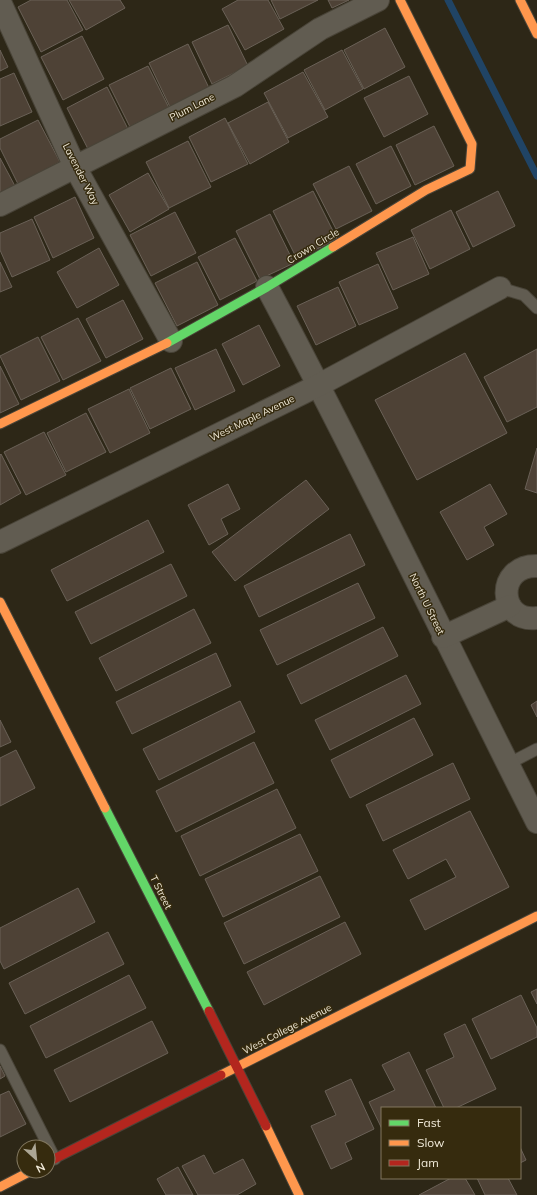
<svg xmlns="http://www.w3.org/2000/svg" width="537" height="1195" font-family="Mulish,sans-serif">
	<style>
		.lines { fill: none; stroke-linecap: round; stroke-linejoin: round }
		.stream { stroke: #204465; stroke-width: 7 }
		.building { fill: #4e4236; stroke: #6a6157 }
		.lane-casing { stroke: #494438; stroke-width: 13 }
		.street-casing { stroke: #494438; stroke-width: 24 }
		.fast-casing { stroke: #494438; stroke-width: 11 }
		.slow-casing { stroke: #494438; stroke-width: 11 }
		.jam-casing { stroke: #494438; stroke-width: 11 }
		.lane { stroke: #615c51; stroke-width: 11 }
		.street { stroke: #615c51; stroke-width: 22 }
		.fast { stroke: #63d668; stroke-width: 9 }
		.slow { stroke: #ff974d; stroke-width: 9 }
		.jam { stroke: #b3261e; stroke-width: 9 }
		.labels { text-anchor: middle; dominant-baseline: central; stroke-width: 3; stroke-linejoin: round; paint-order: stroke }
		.street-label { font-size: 10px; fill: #f1ead9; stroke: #362b0e }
	</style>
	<rect width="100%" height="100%" fill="#2d2717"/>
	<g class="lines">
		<!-- stream -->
		<polyline class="stream" points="448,0 537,176"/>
	</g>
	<!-- building -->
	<g class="building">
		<polygon points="31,0 67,0 83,30 41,52 18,7"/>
		<polygon points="69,0 120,0 125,8 86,30"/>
		<polygon points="238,0 268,0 284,29 245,50 222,9"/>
		<polygon points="271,0 318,0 280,19"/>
		<polygon points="328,0 349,0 332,8"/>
		<polygon points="228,25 248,66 212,84 192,42"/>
		<polygon points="385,28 405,67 364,89 344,50"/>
		<polygon points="82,36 104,79 63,100 41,57"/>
		<polygon points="188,44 209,88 170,107 149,63"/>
		<polygon points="0,50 8,67 0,71"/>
		<polygon points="342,50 363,89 325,110 304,70"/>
		<polygon points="148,66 170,110 131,129 109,85"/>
		<polygon points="303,72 328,117 288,138 264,93"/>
		<polygon points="14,73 32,112 0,126 0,79"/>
		<polygon points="409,76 428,114 384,137 364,98"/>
		<polygon points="107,87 128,129 88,149 67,108"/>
		<polygon points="268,102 289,142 250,164 228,123"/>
		<polygon points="225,118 248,164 211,182 189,137"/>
		<polygon points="38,120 60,162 18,184 0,148 0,139"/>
		<polygon points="434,126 454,166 415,185 396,145"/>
		<polygon points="188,141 211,187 169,208 146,162"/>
		<polygon points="391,146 411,186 376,204 356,164"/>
		<polygon points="0,158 15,186 0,194"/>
		<polygon points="349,166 372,211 336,229 313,184"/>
		<polygon points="148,173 169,209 130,232 109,195"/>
		<polygon points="313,191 337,239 297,259 273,211"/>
		<polygon points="498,191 515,226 473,247 456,212"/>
		<polygon points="75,197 94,238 53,258 34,217"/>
		<polygon points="451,210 470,249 430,269 411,230"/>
		<polygon points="175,212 196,253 151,276 130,235"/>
		<polygon points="270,214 294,263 260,279 236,231"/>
		<polygon points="32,219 50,260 12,277 0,250 0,233"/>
		<polygon points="413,237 429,274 393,290 376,253"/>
		<polygon points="235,238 257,281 220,300 198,257"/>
		<polygon points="99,248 119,285 77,308 57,272"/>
		<polygon points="0,262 12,287 0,292"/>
		<polygon points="197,262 218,305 177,326 155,283"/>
		<polygon points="378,264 398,308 359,325 339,282"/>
		<polygon points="338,287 356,326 316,345 297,306"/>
		<polygon points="123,300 143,339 106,358 86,319"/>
		<polygon points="78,318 101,361 63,380 41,337"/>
		<polygon points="259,325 280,366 243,385 222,344"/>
		<polygon points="38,337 60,381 21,400 0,356"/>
		<polygon points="216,349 235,391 195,410 175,368"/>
		<polygon points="537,349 537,407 507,422 484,377"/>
		<polygon points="465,353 507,433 417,480 375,400"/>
		<polygon points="0,366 19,404 0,413"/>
		<polygon points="171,368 191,409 150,429 130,388"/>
		<polygon points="129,389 150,433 110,453 88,409"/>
		<polygon points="86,413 106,452 66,472 47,433"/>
		<polygon points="44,432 66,475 26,495 4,452"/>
		<polygon points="537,448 537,493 525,489"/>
		<polygon points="1,454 21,493 0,505 0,455"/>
		<polygon points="306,480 329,509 235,581 212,552"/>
		<polygon points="228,484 240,509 221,519 228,534 209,545 188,505"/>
		<polygon points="490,484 507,514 484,527 494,545 467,560 440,512"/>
		<polygon points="148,520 164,552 67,601 51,570"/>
		<polygon points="350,534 365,565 259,617 244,586"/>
		<polygon points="171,564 187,596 91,644 75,612"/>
		<polygon points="358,583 375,618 277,665 260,630"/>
		<polygon points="194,609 211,643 116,691 99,658"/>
		<polygon points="383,627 398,656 301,704 287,675"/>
		<polygon points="216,653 231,686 132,734 116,702"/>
		<polygon points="406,675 421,704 330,750 315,720"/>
		<polygon points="240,701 255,732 159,780 143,749"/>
		<polygon points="537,701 537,717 531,705"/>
		<polygon points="414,718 433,755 350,798 331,760"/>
		<polygon points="0,720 11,742 0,747"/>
		<polygon points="254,742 274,783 176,832 156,791"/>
		<polygon points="16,750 35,788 0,806 0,758"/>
		<polygon points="453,763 470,799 383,841 366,805"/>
		<polygon points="277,789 296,828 200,876 181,836"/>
		<polygon points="470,811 509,887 425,930 410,900 456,877 446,859 408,879 393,850"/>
		<polygon points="300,834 318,871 223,917 205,879"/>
		<polygon points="320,876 340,917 244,964 224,923"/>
		<polygon points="78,888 95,922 4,969 0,961 0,928"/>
		<polygon points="345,922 361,954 264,1005 247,972"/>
		<polygon points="108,932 124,964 25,1014 9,983"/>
		<polygon points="129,975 146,1008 46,1058 30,1026"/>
		<polygon points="537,989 537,1004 531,992"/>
		<polygon points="521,995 537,1028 537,1037 491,1059 472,1019"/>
		<polygon points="152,1021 168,1053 70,1102 54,1070"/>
		<polygon points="465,1024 496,1089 456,1108 444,1108 426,1070 454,1057 444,1034"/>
		<polygon points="409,1052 436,1108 382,1108 382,1129 369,1102 395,1090 382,1065"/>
		<polygon points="0,1066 5,1076 0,1079"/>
		<polygon points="351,1079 374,1129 345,1143 352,1159 331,1169 311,1126 336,1115 325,1091"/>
		<polygon points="9,1091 26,1124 0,1137 0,1095"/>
		<polygon points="520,1147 526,1160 520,1163"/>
		<polygon points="204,1155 214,1174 243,1159 256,1184 237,1195 198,1195 182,1166"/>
		<polygon points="178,1167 193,1195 166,1195 157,1179"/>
		<polygon points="451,1178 465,1178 475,1195 419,1195"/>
		<polygon points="477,1178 508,1178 517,1195 485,1195"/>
	</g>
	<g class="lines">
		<!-- lane casing -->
		<g class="lane-casing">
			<g id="lane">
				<polyline points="500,288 524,295 537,308"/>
				<polyline points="508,764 537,749"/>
				<polyline points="0,1050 55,1159"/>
			</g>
		</g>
		<!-- street casing -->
		<g class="street-casing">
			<g id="street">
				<polyline points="0,2 75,167 171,341"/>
				<polyline points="0,205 235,86 320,29 378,0"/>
				<path d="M267,287C361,463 447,644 537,822"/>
				<polyline points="0,542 319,385 500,288"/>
				<path d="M537,566C495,565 498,623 537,618"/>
				<polyline points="443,637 510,606"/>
			</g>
		</g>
		<!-- fast casing -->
		<g class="fast-casing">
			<g id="fast">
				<polyline points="167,343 267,287 333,247"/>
				<polyline points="105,808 209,1011"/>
			</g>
		</g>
		<!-- slow casing -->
		<g class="slow-casing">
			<g id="slow">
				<polyline points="520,0 537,34"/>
				<polyline points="333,247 426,190 470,169 472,144 400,0"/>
				<polyline points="0,424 167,343"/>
				<polyline points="0,602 105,808"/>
				<polyline points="221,1075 537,916"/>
				<polyline points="266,1126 299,1195"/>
				<polyline points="0,1187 31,1171"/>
			</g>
		</g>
		<!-- jam casing -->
		<g class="jam-casing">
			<g id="jam">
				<polyline points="209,1011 266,1126"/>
				<polyline points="48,1162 221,1075"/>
			</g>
		</g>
		<!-- lane -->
		<use href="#lane" class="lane"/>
		<!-- street -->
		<use href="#street" class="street"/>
		<!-- fast -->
		<use href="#fast" class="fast"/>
		<!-- slow -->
		<use href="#slow" class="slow"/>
		<!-- jam -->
		<use href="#jam" class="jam"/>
	</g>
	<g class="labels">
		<!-- street labels -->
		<g class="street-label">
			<text transform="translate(192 107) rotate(-27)">Plum Lane</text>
			<text transform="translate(81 174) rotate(63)">Lavender Way</text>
			<text transform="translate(313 246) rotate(-31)">Crown Circle</text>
			<text transform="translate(252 418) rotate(-26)">West Maple Avenue</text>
			<text transform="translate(427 604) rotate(64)">North U Street</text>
			<text transform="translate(161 892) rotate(63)">T Street</text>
			<text transform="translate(287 1029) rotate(-27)">West College Avenue</text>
		</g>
	</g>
	<!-- legend -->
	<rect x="381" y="1107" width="140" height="72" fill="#362b0e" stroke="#81775f"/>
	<rect x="389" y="1120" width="20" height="6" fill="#63d668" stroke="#81775f"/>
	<text x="417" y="1127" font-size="12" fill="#f1ead9">Fast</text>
	<rect x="389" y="1140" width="20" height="6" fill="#ff974d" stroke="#81775f"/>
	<text x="417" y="1147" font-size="12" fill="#f1ead9">Slow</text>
	<rect x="389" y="1160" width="20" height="6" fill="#b3261e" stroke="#81775f"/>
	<text x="417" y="1167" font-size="12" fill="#f1ead9">Jam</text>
	<!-- north arrow -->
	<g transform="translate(36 1159) rotate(153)"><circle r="19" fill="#362b0e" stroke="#81775f"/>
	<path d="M0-3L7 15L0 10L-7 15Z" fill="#aca695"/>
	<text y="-6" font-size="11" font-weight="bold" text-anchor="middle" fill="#f1ead9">N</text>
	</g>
</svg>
